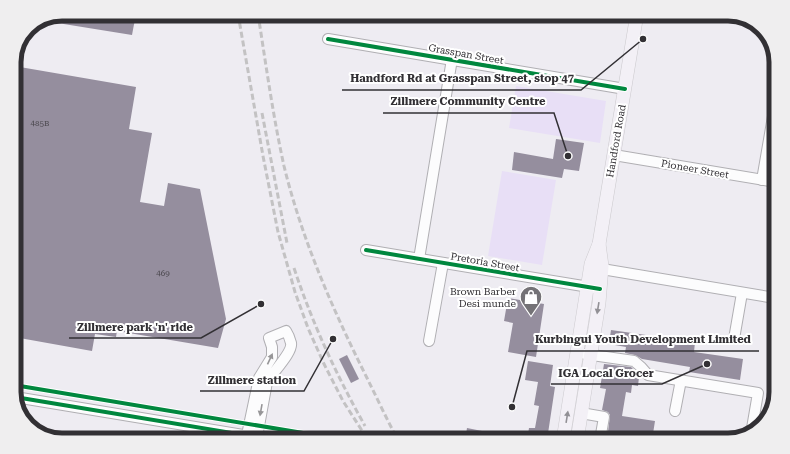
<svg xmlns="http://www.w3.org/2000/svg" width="790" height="454" font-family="'Roboto Serif',serif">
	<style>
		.green { fill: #e8dff6 }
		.building { fill: #958e9e }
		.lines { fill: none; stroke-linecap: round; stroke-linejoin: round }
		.minor-casing { stroke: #b0afb3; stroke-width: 12 }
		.major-casing { stroke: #cccace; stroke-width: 14 }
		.minor { stroke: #fcfcfd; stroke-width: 10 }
		.major { stroke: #f3f0f6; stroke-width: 13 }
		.rail { stroke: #c3c2c3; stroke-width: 3; stroke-dasharray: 6 3; stroke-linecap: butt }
		.cycleway-casing { stroke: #fff; stroke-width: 6 }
		.cycleway { stroke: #00873e; stroke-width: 4 }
		.oneway { fill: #929095 }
		.oneway2 { fill: #979698 }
		.labels { text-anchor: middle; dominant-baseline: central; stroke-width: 4; stroke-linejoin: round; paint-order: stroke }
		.number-label { font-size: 8px; fill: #4b484e }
		.street-label { font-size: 10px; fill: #323034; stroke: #fff }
		.poi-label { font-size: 10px; fill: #323034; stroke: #fff; text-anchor: end }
		.rim { fill: none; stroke: #323034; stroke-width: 5 }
		.leader { fill: none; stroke: #323034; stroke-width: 1.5 }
		.callout-dot { fill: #323034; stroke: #fff; stroke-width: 1.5 }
		.callout-label { font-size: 11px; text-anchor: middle; font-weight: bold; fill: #323034; stroke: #fff; stroke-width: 4; stroke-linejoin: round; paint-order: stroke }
	</style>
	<rect width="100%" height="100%" fill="#eeecf2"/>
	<!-- green -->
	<g class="green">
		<polygon points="516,86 606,101 600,143 509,128"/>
		<polygon points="502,171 556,180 542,265 488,256"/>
	</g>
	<!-- building -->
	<g class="building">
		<polygon points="62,14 136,14 132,35 45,21"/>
		<polygon points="14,66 136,87 129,129 152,133 140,202 164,206 168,183 200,189 226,319 218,348 117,331 116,337 95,334 92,351 14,337"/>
		<polygon points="556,139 584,143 579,171 564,169 562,178 512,170 514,152 553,159"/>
		<polygon points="508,298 544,304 536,357 508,352 513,323 504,321"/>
		<polygon points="611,330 695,342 694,352 743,359 740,380 689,372 690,367 642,359 635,355 625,353 626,347 609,344"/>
		<polygon points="347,355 359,379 351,383 339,359"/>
		<polygon points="528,361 553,365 550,386 555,387 547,440 527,440 529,428 535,428 539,406 534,405 538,382 525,380"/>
		<polygon points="604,364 631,367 634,370 633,376 639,377 638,386 632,385 631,393 626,392 622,416 655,421 652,440 633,440 633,436 608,432 610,415 608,412 602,410 606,389 600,388"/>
		<polygon points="467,428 482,431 481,440 465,440"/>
	</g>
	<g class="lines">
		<!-- minor casing -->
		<g class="minor-casing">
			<g id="minor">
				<polyline points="328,39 625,89"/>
				<polyline points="614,155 776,182"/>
				<polyline points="762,180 776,99"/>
				<polyline points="366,250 595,288"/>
				<polyline points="419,259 452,59"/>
				<polyline points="602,269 769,297"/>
				<polyline points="734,339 742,293"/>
				<polyline points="429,341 443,263"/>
				<polyline points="585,354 634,361 641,367 648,375 758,393 751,434"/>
				<polyline points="15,397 274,440"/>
				<polyline points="675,411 681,380"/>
				<polyline points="581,413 604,417 600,440"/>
				<path d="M247,435L259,378L272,357V347L269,338L286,331C288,334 290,339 291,343C293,352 273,372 267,382L257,437"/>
			</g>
		</g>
		<!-- major casing -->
		<g class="major-casing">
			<g id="major">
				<polyline points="563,440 591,264 599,244 637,14"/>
				<polyline points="577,440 599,303 602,266 599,244"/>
			</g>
		</g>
		<!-- minor -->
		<use href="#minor" class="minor"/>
		<!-- major -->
		<use href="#major" class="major"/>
		<!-- rail -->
		<g class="rail">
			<polyline points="238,14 263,156 278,232 295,292 308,328 324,364 343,401 368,440"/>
			<path d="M258,14C266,65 273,116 284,166C302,240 333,310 367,378C377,398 387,420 398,440"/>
			<polyline points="262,113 287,243"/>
			<path d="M294,268C313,325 336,374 365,426"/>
		</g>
		<!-- cycleway casing -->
		<g class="cycleway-casing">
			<g id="cycleway">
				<polyline points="328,39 625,89"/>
				<polyline points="366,250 600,289"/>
				<polyline points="14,385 333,438"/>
				<polyline points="15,397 274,440"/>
			</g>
		</g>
		<!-- cycleway -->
		<use href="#cycleway" class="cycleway"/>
	</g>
	<!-- one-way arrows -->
	<defs><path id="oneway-solid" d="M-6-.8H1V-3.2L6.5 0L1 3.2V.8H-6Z"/></defs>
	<g class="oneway">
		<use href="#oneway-solid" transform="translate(598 308) rotate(99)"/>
		<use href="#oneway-solid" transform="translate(567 417) rotate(-81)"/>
	</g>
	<g class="oneway2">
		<use href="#oneway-solid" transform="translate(270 359) rotate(-65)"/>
		<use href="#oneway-solid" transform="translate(261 410) rotate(100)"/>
	</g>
	<!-- icons -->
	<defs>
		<g id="shop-pin" transform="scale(1.15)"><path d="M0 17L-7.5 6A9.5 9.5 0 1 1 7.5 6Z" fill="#747276" stroke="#fff"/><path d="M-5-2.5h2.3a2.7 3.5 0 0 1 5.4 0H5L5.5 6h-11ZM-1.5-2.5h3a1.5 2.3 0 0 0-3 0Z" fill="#fff"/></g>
	</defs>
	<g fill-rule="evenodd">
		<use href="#shop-pin" x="531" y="297"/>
	</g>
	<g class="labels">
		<!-- number labels -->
		<g class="number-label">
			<text x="40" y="123">485B</text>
			<text x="163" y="273">469</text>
		</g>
		<!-- street labels -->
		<g class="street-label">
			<text transform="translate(466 54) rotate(10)">Grasspan Street</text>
			<text transform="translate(616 141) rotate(-80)">Handford Road</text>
			<text transform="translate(695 169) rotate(10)">Pioneer Street</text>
			<text transform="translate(485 262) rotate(10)">Pretoria Street</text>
		</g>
		<!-- poi labels -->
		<g class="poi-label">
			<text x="516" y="291">Brown Barber<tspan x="516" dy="12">Desi munde</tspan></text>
		</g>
	</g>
	<!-- crop -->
	<path d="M0 0H790V454H0ZM62 21H728A41 41 0 0 1 769 62V392A41 41 0 0 1 728 433H62A41 41 0 0 1 21 392V62A41 41 0 0 1 62 21Z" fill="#efeeef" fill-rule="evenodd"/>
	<path class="rim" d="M62 21H728A41 41 0 0 1 769 62V392A41 41 0 0 1 728 433H62A41 41 0 0 1 21 392V62A41 41 0 0 1 62 21Z"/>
	<!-- callouts -->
	<path class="leader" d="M643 39L581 90H342M568 156L554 113H383M261 304L201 338H69M512 407L527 351H759M707 364L662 384H551M333 339L304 391H200"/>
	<g class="callout-dot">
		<circle cx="643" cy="39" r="4"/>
		<circle cx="568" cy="156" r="4"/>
		<circle cx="261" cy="304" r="4"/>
		<circle cx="512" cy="407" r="4"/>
		<circle cx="707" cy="364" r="4"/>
		<circle cx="333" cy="339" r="4"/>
	</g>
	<g class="callout-label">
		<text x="462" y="82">Handford Rd at Grasspan Street, stop 47</text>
		<text x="468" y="105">Zillmere Community Centre</text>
		<text x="135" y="331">Zillmere park 'n' ride</text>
		<text x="643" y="343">Kurbingui Youth Development Limited</text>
		<text x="606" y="377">IGA Local Grocer</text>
		<text x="252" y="384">Zillmere station</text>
	</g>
</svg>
